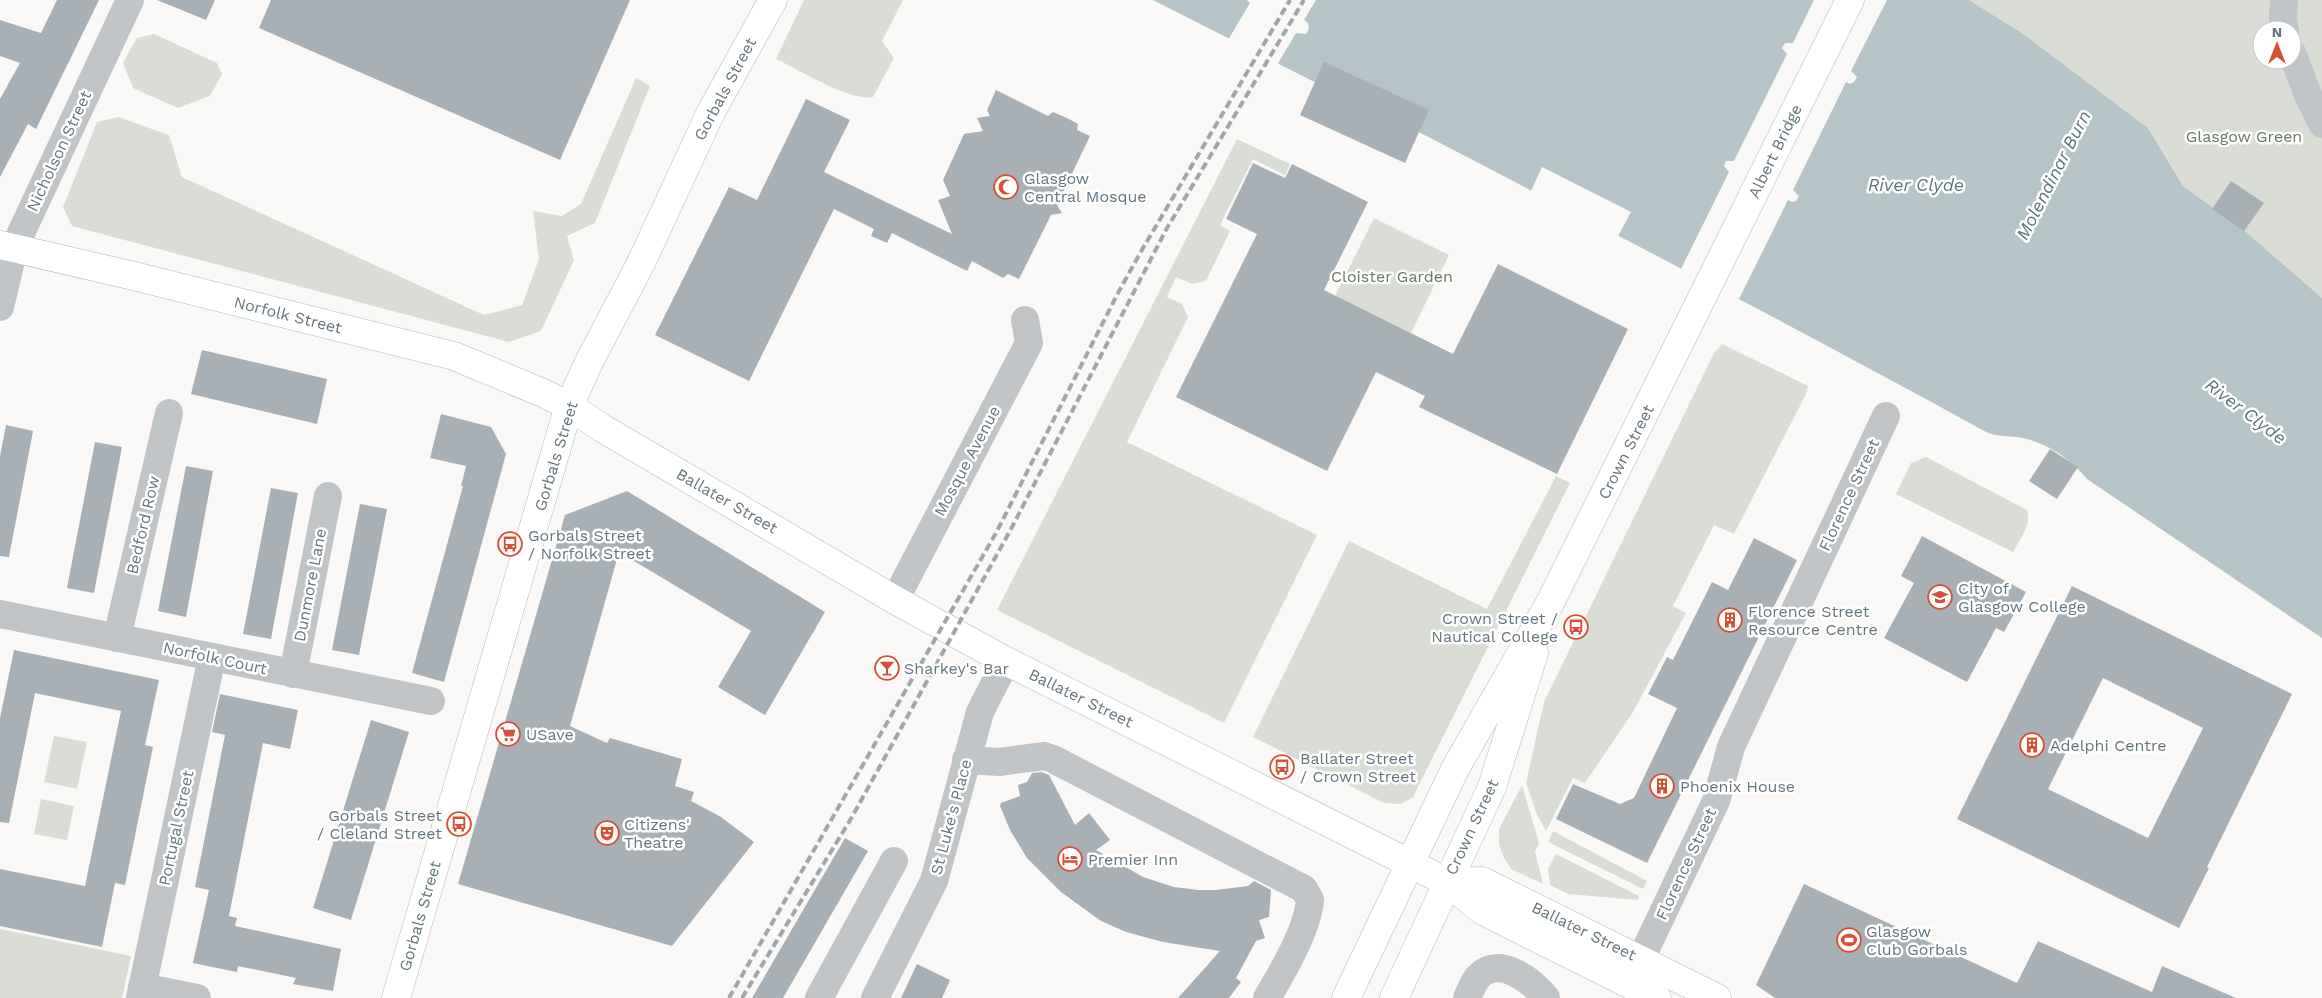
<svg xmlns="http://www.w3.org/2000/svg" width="2322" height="998" font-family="'Work Sans',sans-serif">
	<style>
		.green { fill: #d9ddd6; fill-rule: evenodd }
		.water { fill: #b7c4c7 }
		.pier { fill: #f9f8f6 }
		.building { fill: #a8b0b5; fill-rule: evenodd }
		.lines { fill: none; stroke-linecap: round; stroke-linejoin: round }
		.major-casing { stroke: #b1b7ba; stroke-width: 29 }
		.minor { stroke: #c0c4c7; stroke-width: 28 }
		.major { stroke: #fff; stroke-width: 28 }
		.rail { stroke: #a0a7ac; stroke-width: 4; stroke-dasharray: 8 4; stroke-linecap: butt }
		.labels { text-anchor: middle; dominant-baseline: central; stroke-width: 5; stroke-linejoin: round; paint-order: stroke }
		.street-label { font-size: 16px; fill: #66767f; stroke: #fff }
		.park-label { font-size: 16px; fill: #697864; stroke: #fff }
		.poi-label { font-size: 16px; fill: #66767f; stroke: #fff; text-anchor: start }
		.water-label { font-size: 18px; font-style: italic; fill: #607579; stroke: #fff }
	</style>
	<rect width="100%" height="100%" fill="#f9f8f6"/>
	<!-- green -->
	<g class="green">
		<path d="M804,0H903L882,41L894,58L873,97C853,103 796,68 776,59Z"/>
		<path d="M1969,0H2322V298L2245,231L2183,186L2148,128L2022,33ZM2262,30H2292V60H2262Z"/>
		<polygon points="154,34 217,63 222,74 210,96 178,108 133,88 123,63 137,38"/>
		<polygon points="636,78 650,86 595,223 567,236 574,260 541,331 509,342 72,226 63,207 97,122 118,117 169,135 182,177 484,315 522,305 539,259 533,211 562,216 581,204"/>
		<polygon points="1237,139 1290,164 1285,175 1253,159 1220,225 1230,231 1206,281 1192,284 1176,277 1167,297 1182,304 1188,317 1127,442 1317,535 1224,723 997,610"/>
		<polygon points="1374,218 1449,255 1411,333 1335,296"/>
		<polygon points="1722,344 1808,386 1806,394 1734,534 1714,525 1673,606 1686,613 1633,712 1585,783 1573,778 1546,831 1537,815 1526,783 1544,702 1714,353"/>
		<path d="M1926,457L2027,510C2032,524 2020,539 2013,552L1896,494L1911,463Z"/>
		<polygon points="1556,476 1570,483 1413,797 1401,804 1384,803 1253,737 1349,541 1487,609"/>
		<polygon points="54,736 87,742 77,789 44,782"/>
		<polygon points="1522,785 1539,843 1535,851 1543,884 1511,869 1503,856 1499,844 1499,829"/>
		<polygon points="41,799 74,806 67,840 34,834"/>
		<polygon points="1553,831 1647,881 1643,889 1548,842"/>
		<polygon points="1556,854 1639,896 1638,900 1568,894 1550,885 1548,869"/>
		<polygon points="0,929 131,956 122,998 0,998"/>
	</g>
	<!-- water -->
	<path class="water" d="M1153,0H1969L2022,33L2148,128L2183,186L2245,231L2322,298V638L2087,479C2073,461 2050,445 2027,439C2014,435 1998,438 1986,432C1795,327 1602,227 1409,127L1342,96Z"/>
	<!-- pier -->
	<g class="pier">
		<polygon points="1247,0 1316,0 1304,20 1308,23 1309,29 1306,34 1296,33 1277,65 1228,40 1250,3"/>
		<polygon points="1814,0 1887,0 1851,71 1857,77 1854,82 1850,84 1846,82 1793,190 1799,196 1796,201 1792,202 1788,200 1738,301 1680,271 1729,172 1724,166 1726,161 1734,161 1787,54 1782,48 1785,43 1793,43"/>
		<polygon points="1542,167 1631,212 1617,238 1530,193"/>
	</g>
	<!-- building -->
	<g class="building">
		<polygon points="57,0 99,0 36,129 28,124 0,177 0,99 20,63 0,56 0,20 41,33"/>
		<polygon points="157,0 215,0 206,20"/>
		<polygon points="271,0 630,0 560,160 259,28"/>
		<polygon points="1324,62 1429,110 1405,163 1300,115"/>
		<polygon points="996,90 1048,116 1053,112 1067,118 1078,124 1077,130 1090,136 1057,205 1062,213 1051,215 1019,279 1008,274 1003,278 972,261 967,271 892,233 887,243 871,236 874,229 834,209 749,381 655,335 729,187 757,200 806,99 850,120 824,172 952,234 938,200 950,196 943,180 964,134 983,131 977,118 990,116 987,110"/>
		<polygon points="1253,163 1285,178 1292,164 1368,202 1324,290 1453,354 1498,264 1628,329 1557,474 1419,407 1425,396 1376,372 1327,471 1176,397 1257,234 1226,219"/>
		<polygon points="2231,181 2264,203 2244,231 2212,209"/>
		<polygon points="202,350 327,379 317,424 191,394"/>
		<polygon points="441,414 491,427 506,454 444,682 412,673 463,486 461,486 466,466 430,458"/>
		<polygon points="6,425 33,431 9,557 0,556 0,456"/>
		<polygon points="95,442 122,447 94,593 67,588"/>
		<polygon points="2050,449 2078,467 2057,499 2029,481"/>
		<polygon points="186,466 213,471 186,617 158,611"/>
		<polygon points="271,488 298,493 271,639 243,634"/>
		<polygon points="627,491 825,612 765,715 718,687 751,631 619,552 570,726 607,743 610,738 682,759 675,786 694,792 691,801 721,817 754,842 672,946 458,884 565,515"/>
		<polygon points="360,504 387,509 359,655 332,650"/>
		<polygon points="1922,536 2026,592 2004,632 1996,628 1967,682 1884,638 1914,583 1901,576"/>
		<polygon points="1754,538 1797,560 1647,863 1556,819 1573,784 1620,804 1634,798 1677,708 1648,694 1667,657 1673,660 1712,582 1728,590"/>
		<path d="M2072,586L2292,694L2207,867L2209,868L2179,928L1957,819ZM2103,678L2203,728L2148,838L2048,789Z"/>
		<polygon points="14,650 159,680 145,745 153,747 125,885 115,883 102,947 0,926 0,869 85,886 121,711 35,693 9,823 0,822 0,718"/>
		<polygon points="220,694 298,710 290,749 263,743 229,916 237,918 235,926 341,949 333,991 293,984 296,978 238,966 237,972 193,963 209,890 195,887 225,735 212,732"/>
		<polygon points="371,720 409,732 351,920 313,908"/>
		<polygon points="1042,772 1049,775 1075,825 1089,813 1110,840 1096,850 1143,877 1174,887 1198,890 1216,890 1248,886 1254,881 1271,890 1269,917 1259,920 1265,938 1256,941 1236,978 1241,982 1229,998 1178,998 1220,951 1163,942 1126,932 1101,921 1061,892 1027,858 1010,830 1000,806 1001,803 1020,796 1018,785 1027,782 1032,773"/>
		<polygon points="845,838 868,851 783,998 752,998"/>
		<polygon points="1804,884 2017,983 2038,941 2152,992 2162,966 2236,998 1775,998 1756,985"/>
		<polygon points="917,964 950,980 942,998 901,998"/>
	</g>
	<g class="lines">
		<!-- major casing -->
		<g class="major-casing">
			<g id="major">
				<polyline points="0,245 134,276 454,356 543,393 569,406 602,428 895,600 1006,661 1447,882 1483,911 1657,998"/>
				<polyline points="1447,882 1482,881 1717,998"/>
				<polyline points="396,998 569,406 589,362 641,263 711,112 773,0"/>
				<polyline points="1346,998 1455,769 1551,601 1850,0"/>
				<polyline points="1394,998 1492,787 1534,653"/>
			</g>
		</g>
		<!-- minor -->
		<g class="minor">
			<polyline points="2284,0 2283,20 2285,30"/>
			<polyline points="2292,53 2308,95 2322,124"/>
			<polyline points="0,307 14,248 130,0"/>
			<polyline points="895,600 1029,343 1025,320"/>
			<polyline points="0,614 431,701"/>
			<polyline points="117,638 169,413"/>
			<polyline points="293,674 328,496"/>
			<path d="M966,760L999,762L1044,756L1053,759L1304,889L1310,900C1307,931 1283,971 1267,998"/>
			<polyline points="1631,980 1716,801 1731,747 1886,416"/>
			<polyline points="142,987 197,998"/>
			<polyline points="140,998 212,657"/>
			<polyline points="819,998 894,861"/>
			<polyline points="875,998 934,881 980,712 1006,661"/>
			<path d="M1467,998C1470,991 1473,983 1478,977C1499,954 1532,981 1546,998"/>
		</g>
		<!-- major -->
		<use href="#major" class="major"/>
		<!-- rail -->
		<g class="rail">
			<polyline points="729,998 996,533 1118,293 1143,248 1290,0"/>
			<polyline points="742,998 852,817 1011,529 1167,228 1304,0"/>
		</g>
	</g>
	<!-- icons -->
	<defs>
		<g id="mosque-ring" transform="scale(1.25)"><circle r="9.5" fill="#fff" stroke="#d84f37" stroke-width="1.5"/><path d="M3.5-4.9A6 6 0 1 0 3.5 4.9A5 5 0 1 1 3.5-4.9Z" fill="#d84f37"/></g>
		<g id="bus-ring" transform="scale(1.25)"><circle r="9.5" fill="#fff" stroke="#d84f37" stroke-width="1.5"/><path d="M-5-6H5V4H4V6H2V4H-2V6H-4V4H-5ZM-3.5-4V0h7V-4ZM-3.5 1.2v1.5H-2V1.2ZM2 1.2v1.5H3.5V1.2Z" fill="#d84f37"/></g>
		<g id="university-ring" transform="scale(1.25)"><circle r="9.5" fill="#fff" stroke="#d84f37" stroke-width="1.5"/><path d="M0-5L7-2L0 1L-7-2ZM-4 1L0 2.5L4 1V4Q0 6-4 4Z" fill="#d84f37"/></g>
		<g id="building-ring" transform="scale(1.25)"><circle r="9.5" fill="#fff" stroke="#d84f37" stroke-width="1.5"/><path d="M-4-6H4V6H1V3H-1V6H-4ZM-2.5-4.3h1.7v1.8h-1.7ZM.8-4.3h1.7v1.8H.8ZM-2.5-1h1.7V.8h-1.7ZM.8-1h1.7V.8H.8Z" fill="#d84f37"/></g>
		<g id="bar-ring" transform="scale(1.25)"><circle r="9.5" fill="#fff" stroke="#d84f37" stroke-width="1.5"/><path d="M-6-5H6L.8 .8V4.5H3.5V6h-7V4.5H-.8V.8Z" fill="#d84f37"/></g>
		<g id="supermarket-ring" transform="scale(1.25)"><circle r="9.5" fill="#fff" stroke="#d84f37" stroke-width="1.5"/><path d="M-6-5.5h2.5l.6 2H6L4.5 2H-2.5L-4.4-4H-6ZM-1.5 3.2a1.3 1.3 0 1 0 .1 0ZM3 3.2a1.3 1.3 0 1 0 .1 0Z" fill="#d84f37"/></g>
		<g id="theatre-ring" transform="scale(1.25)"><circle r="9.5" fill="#fff" stroke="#d84f37" stroke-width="1.5"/><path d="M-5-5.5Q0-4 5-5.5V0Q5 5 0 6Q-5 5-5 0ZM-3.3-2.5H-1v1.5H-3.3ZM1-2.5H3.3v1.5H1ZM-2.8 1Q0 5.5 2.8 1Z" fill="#d84f37"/></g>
		<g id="hotel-ring" transform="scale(1.25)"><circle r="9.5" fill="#fff" stroke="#d84f37" stroke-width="1.5"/><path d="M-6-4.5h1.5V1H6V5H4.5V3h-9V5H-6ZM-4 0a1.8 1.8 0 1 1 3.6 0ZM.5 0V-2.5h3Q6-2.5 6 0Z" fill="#d84f37"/></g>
		<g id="stadium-ring" transform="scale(1.25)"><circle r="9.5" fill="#fff" stroke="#d84f37" stroke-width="1.5"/><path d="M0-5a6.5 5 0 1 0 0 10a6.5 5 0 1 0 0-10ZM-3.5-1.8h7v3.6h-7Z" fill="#d84f37"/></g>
	</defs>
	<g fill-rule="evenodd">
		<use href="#mosque-ring" x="1006" y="187"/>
		<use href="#bus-ring" x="510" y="544"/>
		<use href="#university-ring" x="1940" y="597"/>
		<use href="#building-ring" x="1730" y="620"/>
		<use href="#bus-ring" x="1576" y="627"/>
		<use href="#bar-ring" x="887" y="668"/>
		<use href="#supermarket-ring" x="508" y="734"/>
		<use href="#building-ring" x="2032" y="745"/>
		<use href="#bus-ring" x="1282" y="767"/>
		<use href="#building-ring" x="1662" y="786"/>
		<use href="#bus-ring" x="459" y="824"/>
		<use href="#theatre-ring" x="607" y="833"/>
		<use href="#hotel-ring" x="1070" y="859"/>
		<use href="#stadium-ring" x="1849" y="940"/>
	</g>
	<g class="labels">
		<!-- street labels -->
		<g class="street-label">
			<text transform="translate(725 89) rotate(-62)">Gorbals Street</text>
			<text transform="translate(59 151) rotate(-65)">Nicholson Street</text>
			<text transform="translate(1775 151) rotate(-64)">Albert Bridge</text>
			<text transform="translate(288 315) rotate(14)">Norfolk Street</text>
			<text transform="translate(1626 452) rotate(-63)">Crown Street</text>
			<text transform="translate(556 456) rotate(-73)">Gorbals Street</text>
			<text transform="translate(967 461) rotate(-62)">Mosque Avenue</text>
			<text transform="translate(1849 495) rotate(-65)">Florence Street</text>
			<text transform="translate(727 501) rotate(30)">Ballater Street</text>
			<text transform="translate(143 525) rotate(-77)">Bedford Row</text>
			<text transform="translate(310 585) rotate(-79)">Dunmore Lane</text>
			<text transform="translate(215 658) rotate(12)">Norfolk Court</text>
			<text transform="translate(1081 698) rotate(26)">Ballater Street</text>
			<text transform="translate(951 817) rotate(-75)">St Luke's Place</text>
			<text transform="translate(1472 827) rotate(-65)">Crown Street</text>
			<text transform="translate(176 828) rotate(-78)">Portugal Street</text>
			<text transform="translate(1686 864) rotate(-65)">Florence Street</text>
			<text transform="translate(420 916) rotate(-74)">Gorbals Street</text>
			<text transform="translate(1584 931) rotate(26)">Ballater Street</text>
		</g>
		<!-- park labels -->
		<g class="park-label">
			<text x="2244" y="136">Glasgow Green</text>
			<text x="1392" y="276">Cloister Garden</text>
		</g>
		<!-- poi labels -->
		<g class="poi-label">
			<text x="1024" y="178">Glasgow<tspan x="1024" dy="18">Central Mosque</tspan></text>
			<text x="528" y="535">Gorbals Street<tspan x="528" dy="18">/ Norfolk Street</tspan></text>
			<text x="1958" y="588">City of<tspan x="1958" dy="18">Glasgow College</tspan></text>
			<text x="1748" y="611">Florence Street<tspan x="1748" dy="18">Resource Centre</tspan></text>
			<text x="1558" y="618" text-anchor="end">Crown Street /<tspan x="1558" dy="18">Nautical College</tspan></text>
			<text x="904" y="668">Sharkey's Bar</text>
			<text x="526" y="734">USave</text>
			<text x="2050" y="745">Adelphi Centre</text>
			<text x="1300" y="758">Ballater Street<tspan x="1300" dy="18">/ Crown Street</tspan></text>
			<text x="1680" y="786">Phoenix House</text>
			<text x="442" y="815" text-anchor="end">Gorbals Street<tspan x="442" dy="18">/ Cleland Street</tspan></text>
			<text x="624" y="824">Citizens'<tspan x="624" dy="18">Theatre</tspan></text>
			<text x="1088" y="859">Premier Inn</text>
			<text x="1866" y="931">Glasgow<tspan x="1866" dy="18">Club Gorbals</tspan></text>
		</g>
		<!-- water labels -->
		<g class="water-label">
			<text transform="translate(2053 175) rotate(-63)">Molendinar Burn</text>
			<text x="1916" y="184">River Clyde</text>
			<text transform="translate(2246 411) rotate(37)">River Clyde</text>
		</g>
	</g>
	<!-- north arrow -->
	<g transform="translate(2277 45)"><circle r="24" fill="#ffffff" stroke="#c2c8cc"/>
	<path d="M0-4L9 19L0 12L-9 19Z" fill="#d84f37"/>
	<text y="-8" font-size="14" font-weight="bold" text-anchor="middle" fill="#66767f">N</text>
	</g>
</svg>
